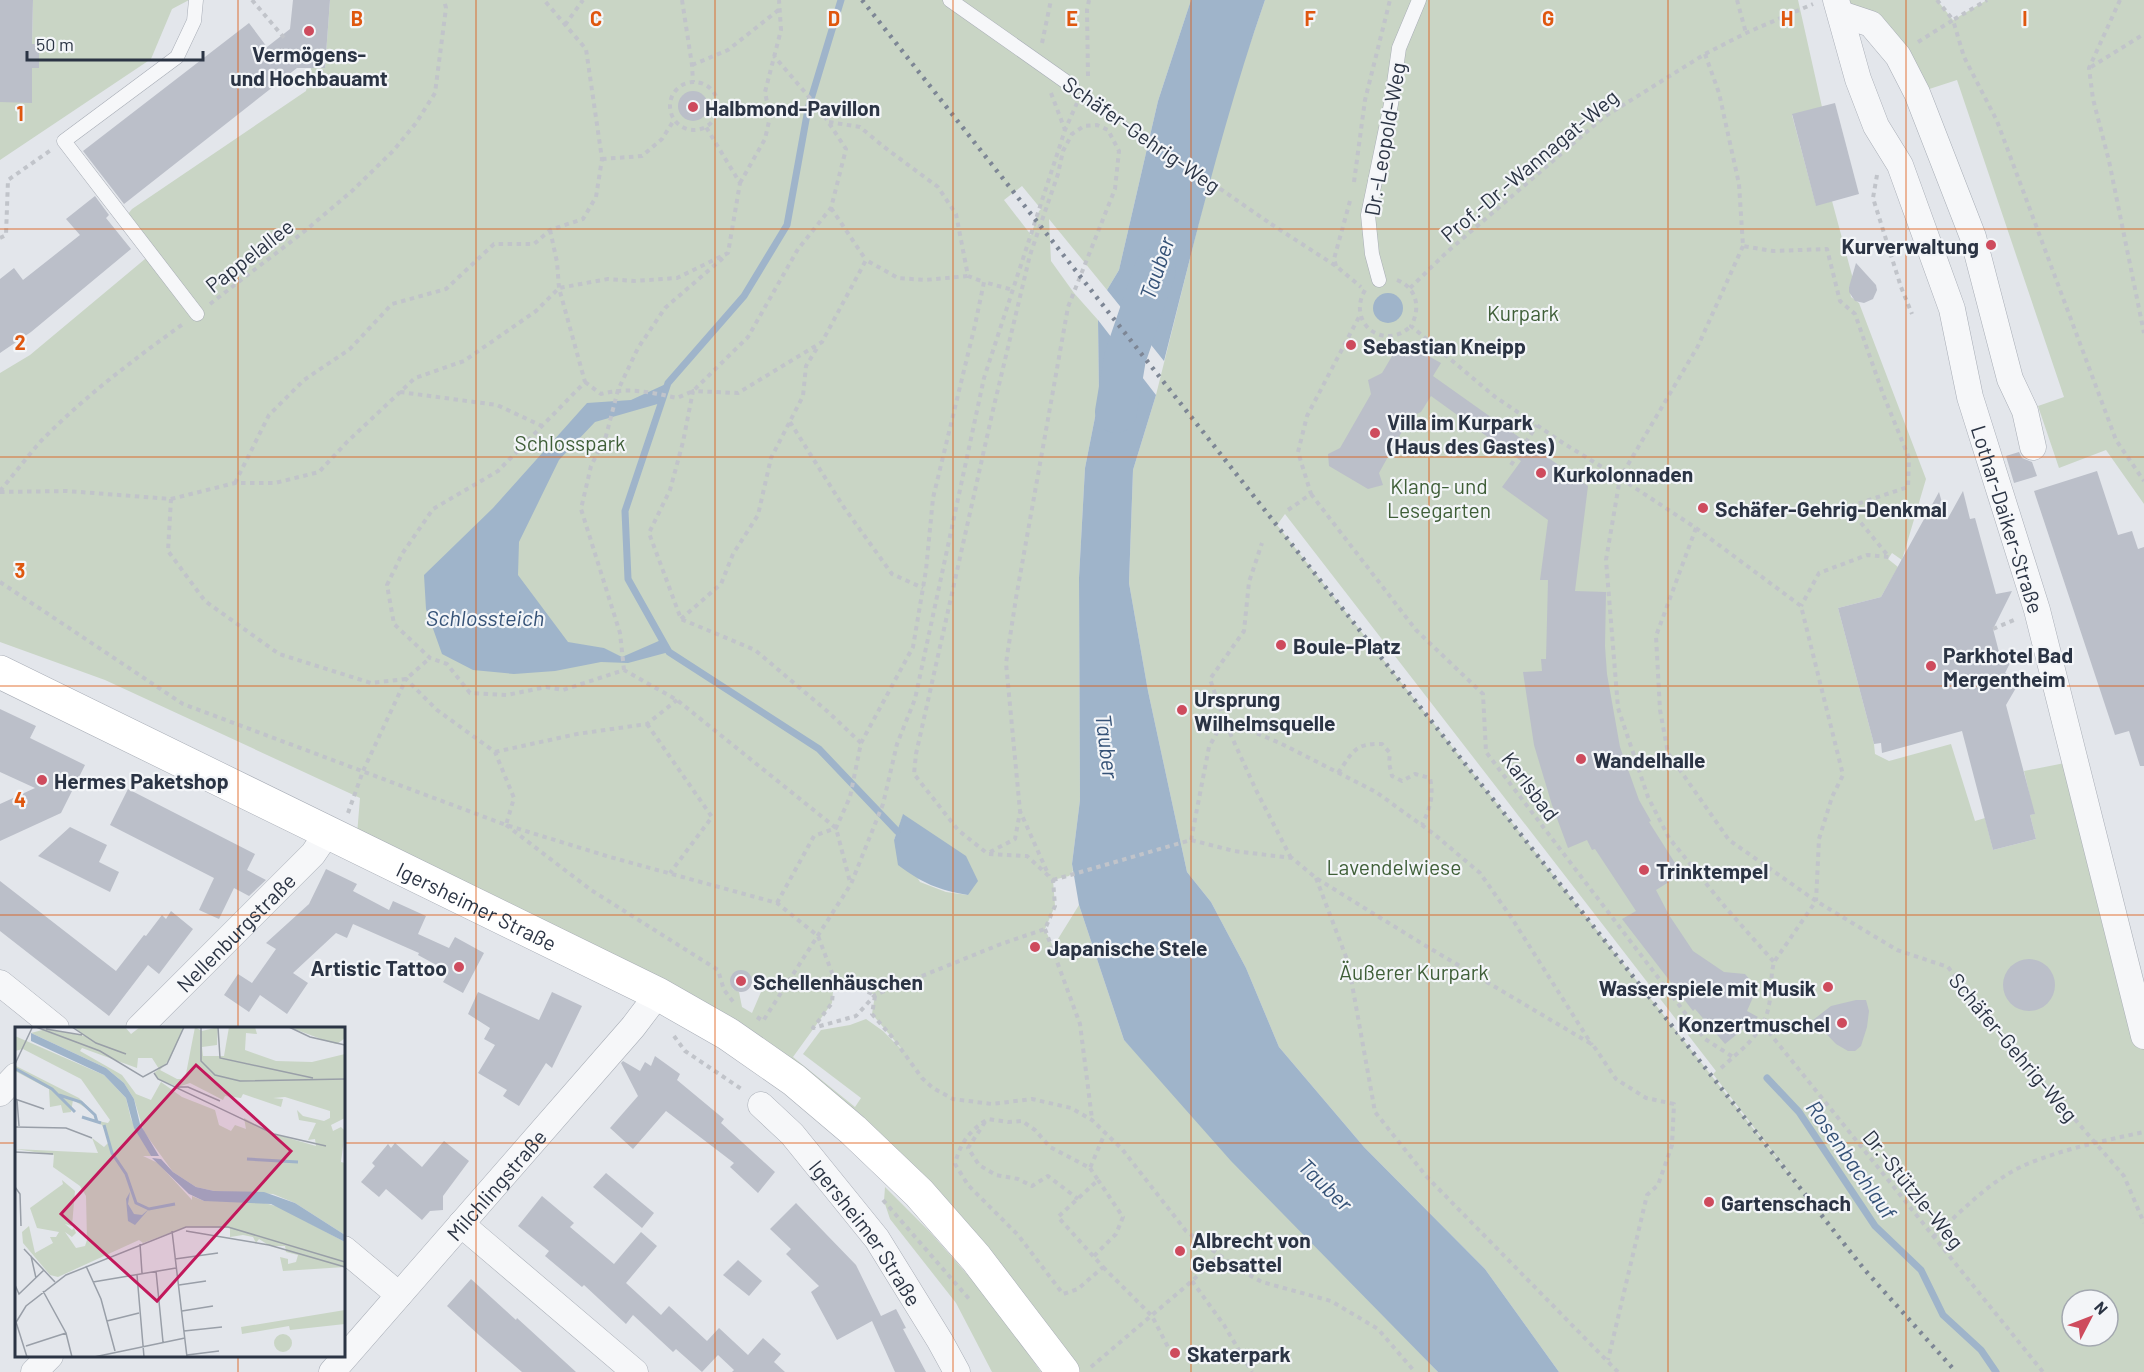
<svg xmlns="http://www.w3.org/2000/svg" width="2144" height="1372" font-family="Barlow,sans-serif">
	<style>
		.green { fill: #c9d5c5; fill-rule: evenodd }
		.water { fill: #9fb4ca }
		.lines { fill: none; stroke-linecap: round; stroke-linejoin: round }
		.stream { stroke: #9fb4ca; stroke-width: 7 }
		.river { stroke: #9fb4ca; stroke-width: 42 }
		.building { fill: #bbbfc9 }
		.lane-casing { stroke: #a8adb6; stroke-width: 15 }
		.street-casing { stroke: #a8adb6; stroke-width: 27 }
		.secondary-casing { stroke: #a8adb6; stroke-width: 34 }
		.path { stroke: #c1c4ca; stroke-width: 4; stroke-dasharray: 4.5 4.5; stroke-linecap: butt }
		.lane { stroke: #f6f7f9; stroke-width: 14 }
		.street { stroke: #f6f7f9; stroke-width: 26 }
		.secondary { stroke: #fff; stroke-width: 33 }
		.rail { stroke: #7d8695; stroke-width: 4.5; stroke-dasharray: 3 6; stroke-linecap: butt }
		.path-bridge { stroke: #c1c4ca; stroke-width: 4; stroke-dasharray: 4.5 4.5; stroke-linecap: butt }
		.grid { fill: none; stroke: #df570f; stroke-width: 1.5; stroke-opacity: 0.55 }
		.poi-dot { fill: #ce4b5d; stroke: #f3f5f8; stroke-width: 2 }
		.labels { text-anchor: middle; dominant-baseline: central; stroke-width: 4.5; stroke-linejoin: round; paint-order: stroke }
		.poi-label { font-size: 21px; font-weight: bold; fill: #2b3444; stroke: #f3f5f8; text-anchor: start }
		.street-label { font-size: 21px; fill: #2b3444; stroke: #f3f5f8 }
		.park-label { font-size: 21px; fill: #3f5f38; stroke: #f3f5f8 }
		.water-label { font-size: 22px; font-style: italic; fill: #355277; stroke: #f3f5f8 }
		.inset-river { fill: none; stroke: #9fb4ca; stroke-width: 3 }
		.inset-road { fill: none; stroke: #999fa8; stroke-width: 1.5 }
		.view { fill: #c2185b; fill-opacity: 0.15; stroke: #c2185b; stroke-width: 3 }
		.inset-edge { fill: none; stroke: #2b3444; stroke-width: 3 }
		.grid-label { font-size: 20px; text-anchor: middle; font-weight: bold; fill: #df570f; stroke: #f3f5f8; stroke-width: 4.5; stroke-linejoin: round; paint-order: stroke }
	</style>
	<rect width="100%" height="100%" fill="#e3e6eb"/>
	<!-- green -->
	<g class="green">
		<polygon points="33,0 189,0 172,9 151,59 0,160 0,102 32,102 32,68 39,68 39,44 32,44"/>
		<path d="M330,0H1191L1158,101L1119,270L1107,290L1049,219L1051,261L1074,293L1098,320L1099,397L1085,468L1079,578L1080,800L1072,864L1073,871L1069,876L1053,880L1055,906L1045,929L1053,947L1079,905L1124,1040L1438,1372H1063L794,1080L356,847L360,798L105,680L0,642V373L30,355L151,254L124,219L132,209L306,91L311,68H325ZM1022,186L1041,209L1039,211L1031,235L1004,200ZM903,815L940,840L968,895L946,892L920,882L894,840ZM740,971L749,975L761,992L752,1013L742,1007L739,992L733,989L730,982L732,975ZM834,979L875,995L872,1014L905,1053L883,1031L866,1019L850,1025L821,1030L803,1054L861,1098L855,1107L793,1057L832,1003Z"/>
		<path d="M1265,0H1798L1822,107L1792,115L1816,205L1832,201L1853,279L1849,287L1851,297L1859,303L1926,479L1902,560L1892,553L1888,559L1898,567L1881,597L1838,608L1874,744L1875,754L1889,761L1951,744L1975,821L1985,818L1993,850L2036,839L2030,815L2034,814L2024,771L2075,761L2144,1036V1372H1559L1485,1269L1364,1147L1279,1047L1246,968L1211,902L1187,872L1148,691L1129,583L1133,470L1156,395L1214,162L1241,70ZM1285,514L1716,1071L1713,1074L1808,1198L1277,525ZM2072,1300H2108V1336H2072Z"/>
		<polygon points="1836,0 1937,0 1953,20 1987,0 2144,0 2144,504 2106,450 2059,468 2038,406 2064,397 1957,80 1917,93"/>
		<polygon points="885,1187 930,1232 994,1305 1041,1372 992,1372 956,1303 890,1219 884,1201"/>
	</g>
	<!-- water -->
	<g class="water">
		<path d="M1191,0H1265C1224,118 1195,239 1164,361L1107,290L1119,270L1158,101Z"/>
		<circle cx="1388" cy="308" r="15"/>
		<polygon points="1098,320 1156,395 1133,470 1129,583 1148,691 1187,872 1211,902 1246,968 1279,1047 1364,1147 1485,1269 1559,1372 1438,1372 1231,1161 1124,1040 1079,905 1072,864 1080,800 1079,578 1085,468 1099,397"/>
		<polygon points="668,383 661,403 595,422 559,460 519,542 518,575 568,642 604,648 622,657 661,640 669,652 628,663 601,662 555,671 514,674 473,670 442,654 426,609 424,575 493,508 587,403 631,400"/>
		<path d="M903,814L966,856L978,881L968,895C938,890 922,883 898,865L894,840Z"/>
	</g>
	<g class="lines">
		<!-- stream -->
		<g class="stream">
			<polyline points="841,0 808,109 787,225 744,296 668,383 625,511 628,579 669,652 819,749 897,831"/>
			<polyline points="1767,1078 1799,1112 1875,1226 1921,1270 1943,1315 1981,1350 1996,1372"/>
		</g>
		<!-- river -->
		<polyline class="river" points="1116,412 1125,358 1155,270"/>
	</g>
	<!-- building -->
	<g class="building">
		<polygon points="0,0 33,0 32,44 39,44 39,68 32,68 32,103 0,102"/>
		<polygon points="293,0 330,0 325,68 297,68 124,204 83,151 249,23 267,47 290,29"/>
		<circle cx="693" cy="106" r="15"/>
		<polygon points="1835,103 1859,194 1816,206 1792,114"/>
		<polygon points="95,196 109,215 106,218 131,249 31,332 0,353 0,279 14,268 23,280 80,235 66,219"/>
		<polygon points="1856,263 1876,285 1877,290 1873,299 1864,303 1855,301 1849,292 1849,287"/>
		<polygon points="1401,341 1441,363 1433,376 1588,486 1575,591 1606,592 1605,646 1607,674 1620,747 1639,800 1651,821 1649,822 1682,874 1656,890 1669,915 1693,951 1724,972 1745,974 1753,983 1755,989 1754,995 1747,1011 1758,1017 1725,1044 1695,1009 1693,1011 1622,919 1636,911 1595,849 1592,850 1587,840 1568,848 1552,805 1534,745 1523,672 1542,671 1541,659 1546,659 1548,580 1540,580 1548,520 1502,487 1521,461 1431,396 1421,412 1410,417 1379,473 1383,485 1368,489 1329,466 1328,454 1340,448 1371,394 1368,380 1382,373"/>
		<polygon points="2019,452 2022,458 2032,462 2037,476 2014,483 2006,456"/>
		<polygon points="2097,471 2118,535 2132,531 2138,549 2144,547 2144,766 2140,766 2129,731 2115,735 2034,491"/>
		<polygon points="1963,491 1970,519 1975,518 1996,594 2012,591 1993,629 1999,652 2012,659 2005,673 2020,681 2006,705 2035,814 2030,815 2036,839 1993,850 1962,731 1882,753 1881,743 1874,744 1838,608 1881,597 1939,492 1947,520"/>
		<polygon points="0,709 36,726 30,738 85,765 61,813 0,841 0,804 35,788 0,772"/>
		<polygon points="128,789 255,854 247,870 266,880 249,896 234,888 219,919 199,910 214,878 110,825"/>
		<polygon points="70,827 107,845 99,862 119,872 110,892 38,856"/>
		<polygon points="326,869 357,884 353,891 389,910 393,901 426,916 418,934 449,948 455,937 484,953 463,993 443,982 446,977 437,973 440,967 418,955 419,953 353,924 347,938 336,933 293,973 308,983 287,1014 260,995 249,1012 224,995 238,974 252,983 276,949 266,943 309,904"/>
		<polygon points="0,881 116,971 144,935 146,936 162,915 166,919 171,911 193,929 159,974 148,965 109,1016 0,931"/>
		<circle cx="2029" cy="985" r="26"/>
		<circle cx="741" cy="981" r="11"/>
		<polygon points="478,992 539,1020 552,992 582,1006 552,1068 546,1063 519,1106 503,1096 507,1090 478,1073 495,1045 484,1039 490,1028 468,1014"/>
		<polygon points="1856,1000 1866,1000 1869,1011 1867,1027 1861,1046 1855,1051 1848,1051 1836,1044 1813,1020 1831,1006"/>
		<polygon points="655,1056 680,1074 677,1080 724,1119 721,1123 775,1172 758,1193 730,1167 734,1163 666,1111 633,1149 610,1128 638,1096 621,1063 623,1061 640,1071 645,1062 651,1066"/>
		<polygon points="444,1141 469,1161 443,1196 443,1210 430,1211 422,1220 386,1189 379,1197 361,1182 375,1166 372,1163 388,1144 391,1148 395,1143 422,1167"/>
		<polygon points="606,1173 654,1213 642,1228 593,1187"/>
		<polygon points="542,1196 574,1223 570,1227 614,1264 641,1232 657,1246 626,1283 661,1315 669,1306 707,1341 719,1328 748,1355 763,1338 781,1354 774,1362 785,1372 732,1372 734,1370 718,1355 702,1372 676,1349 673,1352 633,1315 626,1324 584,1285 582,1287 545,1256 549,1251 518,1226"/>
		<polygon points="796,1203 856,1265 881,1316 896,1309 906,1328 903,1329 926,1372 895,1372 872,1321 837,1340 811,1292 819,1286 786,1254 791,1249 770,1229"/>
		<polygon points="738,1260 762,1281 749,1296 723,1275"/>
		<polygon points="471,1279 516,1320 517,1318 576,1372 522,1372 480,1336 447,1306"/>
	</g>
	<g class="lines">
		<!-- lane casing -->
		<g class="lane-casing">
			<g id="lane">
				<polyline points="196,0 194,21 177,57 64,141 197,314"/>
				<polyline points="950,0 1072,86"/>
				<polyline points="1379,280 1372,254 1368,215 1391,104 1399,48 1419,0"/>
			</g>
		</g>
		<!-- street casing -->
		<g class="street-casing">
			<g id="street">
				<path id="s1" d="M1836,0L1858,79L1876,126L1900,165L1952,309L1970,397L2037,610L2144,1036"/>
				<polyline points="1841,14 1871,24 1898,56 1917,93 1973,237 2010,379 2025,411 2033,447"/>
				<polyline points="0,983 56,1028"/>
				<path id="s2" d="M139,1028L313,854L328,832"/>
				<polyline points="0,1093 16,1076"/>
				<path id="s3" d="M761,1105L792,1134L877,1239L940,1341L957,1372"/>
				<polyline points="461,1224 635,1372"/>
				<polyline points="344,1249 399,1295"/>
				<polyline points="34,1372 50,1356"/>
				<path id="s4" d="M332,1372L633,1027L658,994"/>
			</g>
		</g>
		<!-- secondary casing -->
		<g class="secondary-casing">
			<g id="secondary">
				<path id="s5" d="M0,672L658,994L728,1034L794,1080L853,1130L919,1193L976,1258L1063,1372"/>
			</g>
		</g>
		<!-- path -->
		<g class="path">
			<polyline points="252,0 286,40"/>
			<polyline points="682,0 692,65 693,82"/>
			<polyline points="1737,0 1746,33"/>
			<polyline points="1937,0 1953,20 1987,0"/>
			<polyline points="2120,0 2089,68 2093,99 2109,161 2144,333"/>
			<polyline points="565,25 583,0"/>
			<polyline points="1918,42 1953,20 1964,57 1997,121 2116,440 2144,481"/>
			<polyline points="1042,43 1051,0"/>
			<polyline points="1705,54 1719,93 1739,184 1743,246 1773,251 1827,249 1840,301 1855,314 1883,394 1909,458 1908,487 1848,507 1889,557 1867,555 1819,573 1801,606"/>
			<polyline points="692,65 728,50 781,8"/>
			<polyline points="2091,67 2144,34"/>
			<polyline points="1088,76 1087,10 1089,0"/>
			<circle cx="694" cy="106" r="24"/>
			<polyline points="1051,93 1065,130"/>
			<polyline points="829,122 860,127 884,147 938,187 956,214 968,276 984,282"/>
			<polyline points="602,159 642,156 662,139 674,120"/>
			<polyline points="1877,175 1873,198 1901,287 1912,314"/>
			<polyline points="1354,182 1365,100 1390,0"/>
			<polyline points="740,183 765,139 770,117 765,92 781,30 779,0"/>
			<polyline points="831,208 866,260"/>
			<polyline points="1271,224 1336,266 1361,287"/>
			<polyline points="550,230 557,262 559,288 585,382 498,471 433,509 402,554 387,585 394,624 430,658 447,664 470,693 507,695 546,687 563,690 624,670 677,700 836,828 850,882"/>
			<polyline points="0,238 6,235 8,180 51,150"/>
			<polyline points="1743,246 1698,346 1620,478 1606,560 1618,708 1648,797 1669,838 1726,908 1774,962"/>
			<polyline points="1336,266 1334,259 1350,201"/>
			<path d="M1397,280C1417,288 1421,308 1411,326L1494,396L1563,443L1620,478L1696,528L1801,606L1843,775L1832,797L1819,839L1816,901"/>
			<polyline points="1410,288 1447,252 1604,117 1705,54 1746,33 1813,4"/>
			<path d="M1365,290C1346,323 1384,352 1411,326"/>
			<polyline points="210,304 306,230 352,191 393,151 416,123 435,93 446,8 444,0"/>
			<path d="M585,382L601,394C627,387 651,392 677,398L693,391L748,337L798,249L831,208L846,149L821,111L774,56"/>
			<polyline points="400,392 497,405 542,426"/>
			<polyline points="790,422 843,506 892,574 923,588"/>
			<polyline points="1511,465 1537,425"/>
			<polyline points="235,483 269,415 304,380 350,349 392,304 446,289 494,244 534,244 550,230 583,219 596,197 602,159 586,49 544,0"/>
			<path d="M0,491C14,474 27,457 41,441C84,397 133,360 183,324"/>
			<polyline points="0,492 67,491 171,499 168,551 205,601 279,654 371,683 406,679 430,658"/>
			<polyline points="1311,494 1416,630 1483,694 1486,752 1705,1039 1733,1057"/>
			<polyline points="171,499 235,483 275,483 319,472 347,442 415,378 464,361 536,311 559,288 608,279 634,281 677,278 728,253 740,183 706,127"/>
			<polyline points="1288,510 1311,494 1298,452 1307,416 1360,315"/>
			<polyline points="1696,528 1656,636 1660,710 1668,753 1729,840 1816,901 1897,950 1948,967 1988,1019 2124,1176 2144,1223"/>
			<polyline points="0,582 183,704 506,825 610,857 777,903 818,936 834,978 875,995"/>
			<polyline points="681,619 721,584 733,554 758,515 771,458 803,396 806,366 819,345"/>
			<polyline points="1993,629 2014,620"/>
			<polyline points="624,670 620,633 581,509 591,466 606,436 618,390 638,348 665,308 723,258"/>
			<polyline points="647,724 712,817 670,873"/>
			<polyline points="861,743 827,711 755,650 681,619 649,533 670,490 683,442 693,391 738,393 822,342 866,260 898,278 925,280 968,276"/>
			<polyline points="495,752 577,734 647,724 677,700"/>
			<path d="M1338,773C1353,752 1354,743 1382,744L1390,753L1389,763L1392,776L1402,781L1415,774L1430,778C1434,797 1430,808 1422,825"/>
			<polyline points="348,813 363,771 406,679 437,710 495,752 514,798 506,825"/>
			<polyline points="506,825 591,890 718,970 724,990 735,1004"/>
			<polyline points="1191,840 1209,747 1224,720 1210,679 1244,631 1249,582 1262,543"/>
			<polyline points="990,852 1015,839 1020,812"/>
			<polyline points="1291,858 1256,790 1224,720 1280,743 1376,792 1434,834 1480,873 1511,917 1592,1045"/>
			<polyline points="1316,878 1348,962 1375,1112 1426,1176 1618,1372"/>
			<polyline points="1053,880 1191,840 1234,851 1292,858 1316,878 1421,943 1593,1045 1616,1079 1646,1098 1674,1104 1672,1145 1658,1185 1647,1195 1608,1360"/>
			<polyline points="777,903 814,836 836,828 850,797 861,743 913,647 926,570 933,498 975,325 984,282 1013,290"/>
			<polyline points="1045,929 1080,1024 1092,1119"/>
			<polyline points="834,978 832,1003 813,1028 856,1016 875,995 1001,944 1045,929 1055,906 1053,880 1027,856 988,854 958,830 914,774 916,754 993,410 1030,255 1058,174 1063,151 1072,134 1084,126 1097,125 1108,130 1119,151 1115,189 1068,307 1016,598 1006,663 1020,811 1049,876"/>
			<polyline points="875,996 872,1014 893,1038 922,1078 933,1088 953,1099 992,1104 1032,1099 1071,1108 1092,1120 1122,1149 1186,1231 1240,1270 1262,1282 1331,1301 1378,1329 1415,1372"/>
			<polyline points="757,1017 763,1021 851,884 883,804 897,744 915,699 984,378 1065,130 1077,103"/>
			<polyline points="1763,1025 2043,1372"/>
			<polyline points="674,1036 685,1051 743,1090"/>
			<path d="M1721,1068C1742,1049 1764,1034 1769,1005C1772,991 1770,977 1774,962L1816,901"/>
			<polyline points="985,1122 968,1148 979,1165 996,1175 1018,1179 1032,1186 1048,1176 1078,1199"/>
			<path d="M1090,1168L1098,1180L1058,1217L1103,1267L1078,1289L1063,1294L1018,1235L968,1185L955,1164C960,1143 970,1130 988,1119L1008,1122L1022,1121L1035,1130L1050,1147L1090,1168L1105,1133"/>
			<polyline points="883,1200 970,1300"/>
			<path d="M1933,1237C1963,1210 1993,1177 2032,1162C2068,1148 2107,1140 2144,1132"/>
			<polyline points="1094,1256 1116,1234 1123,1217 1098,1180"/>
			<polyline points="1103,1267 1152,1316 1169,1349"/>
			<polyline points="1192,1281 1224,1325 1252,1372"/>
			<polyline points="1091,1367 1192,1281 1219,1255"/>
		</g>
		<!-- lane -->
		<use href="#lane" class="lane"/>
		<!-- street -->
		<use href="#street" class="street"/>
		<!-- secondary -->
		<use href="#secondary" class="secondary"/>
		<!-- rail -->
		<polyline class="rail" points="862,0 1864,1269 1956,1372"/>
		<!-- path-bridge -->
		<polyline class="path-bridge" points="1072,86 1271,224"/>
	</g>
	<!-- grid -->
	<path class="grid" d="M238,0V1028M476,0V1372M715,0V1372M953,0V1372M1191,0V1372M1429,0V1372M1668,0V1372M1906,0V1372M0,229H2144M0,457H2144M0,686H2144M0,915H2144M0,1143H16M344,1143H2144M238,1356V1372"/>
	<!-- markers -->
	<g class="poi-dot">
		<circle cx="309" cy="31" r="6"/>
		<circle cx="693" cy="107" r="6"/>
		<circle cx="1991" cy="245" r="6"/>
		<circle cx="1351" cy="345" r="6"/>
		<circle cx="1375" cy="433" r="6"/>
		<circle cx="1541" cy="473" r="6"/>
		<circle cx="1703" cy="508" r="6"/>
		<circle cx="1281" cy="645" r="6"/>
		<circle cx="1931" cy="666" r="6"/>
		<circle cx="1182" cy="710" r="6"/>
		<circle cx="1581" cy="759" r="6"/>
		<circle cx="42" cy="780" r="6"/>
		<circle cx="1644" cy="870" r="6"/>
		<circle cx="1035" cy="947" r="6"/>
		<circle cx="459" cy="967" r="6"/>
		<circle cx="741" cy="981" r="6"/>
		<circle cx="1828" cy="987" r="6"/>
		<circle cx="1842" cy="1023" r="6"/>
		<circle cx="1709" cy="1202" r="6"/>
		<circle cx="1180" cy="1251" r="6"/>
		<circle cx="1175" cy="1353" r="6"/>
	</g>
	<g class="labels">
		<!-- poi labels -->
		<g class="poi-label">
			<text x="309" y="53" text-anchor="middle">Vermögens-<tspan x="309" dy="24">und Hochbauamt</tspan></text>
			<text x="705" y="107">Halbmond-Pavillon</text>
			<text x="1979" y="245" text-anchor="end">Kurverwaltung</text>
			<text x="1363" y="345">Sebastian Kneipp</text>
			<text x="1387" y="421">Villa im Kurpark<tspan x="1387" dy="24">(Haus des Gastes)</tspan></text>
			<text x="1553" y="473">Kurkolonnaden</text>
			<text x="1715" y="508">Schäfer-Gehrig-Denkmal</text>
			<text x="1293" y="645">Boule-Platz</text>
			<text x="1943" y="654">Parkhotel Bad<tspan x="1943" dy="24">Mergentheim</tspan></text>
			<text x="1194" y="698">Ursprung<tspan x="1194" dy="24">Wilhelmsquelle</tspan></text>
			<text x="1593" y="759">Wandelhalle</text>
			<text x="54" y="780">Hermes Paketshop</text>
			<text x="1656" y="870">Trinktempel</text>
			<text x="1047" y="947">Japanische Stele</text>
			<text x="447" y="967" text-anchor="end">Artistic Tattoo</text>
			<text x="753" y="981">Schellenhäuschen</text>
			<text x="1816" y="987" text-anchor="end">Wasserspiele mit Musik</text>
			<text x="1830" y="1023" text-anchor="end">Konzertmuschel</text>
			<text x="1721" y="1202">Gartenschach</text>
			<text x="1192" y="1239">Albrecht von<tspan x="1192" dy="24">Gebsattel</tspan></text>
			<text x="1187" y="1353">Skaterpark</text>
		</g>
		<!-- street labels -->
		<g class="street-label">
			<text transform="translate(1142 134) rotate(35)">Schäfer-Gehrig-Weg</text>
			<text transform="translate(1384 139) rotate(-80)">Dr.-Leopold-Weg</text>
			<text transform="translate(1529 165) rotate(-40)">Prof.-Dr.-Wannagat-Weg</text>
			<text transform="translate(249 255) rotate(-38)">Pappelallee</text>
			<text stroke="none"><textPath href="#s1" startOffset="549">Lothar-Daiker-Straße</textPath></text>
			<text transform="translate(1531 786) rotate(53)">Karlsbad</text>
			<text stroke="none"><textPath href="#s5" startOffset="531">Igersheimer Straße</textPath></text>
			<text stroke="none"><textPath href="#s2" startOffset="136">Nellenburgstraße</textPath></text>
			<text transform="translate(2014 1047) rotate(50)">Schäfer-Gehrig-Weg</text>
			<text stroke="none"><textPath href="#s4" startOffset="249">Milchlingstraße</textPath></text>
			<text transform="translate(1914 1189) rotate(51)">Dr.-Stützle-Weg</text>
			<text stroke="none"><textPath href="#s3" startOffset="166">Igersheimer Straße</textPath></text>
		</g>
		<!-- park labels -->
		<g class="park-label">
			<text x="1523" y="312">Kurpark</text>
			<text x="570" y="442">Schlosspark</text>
			<text x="1439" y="485">Klang- und<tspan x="1439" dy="24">Lesegarten</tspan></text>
			<text x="1394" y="866">Lavendelwiese</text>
			<text x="1414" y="971">Äußerer Kurpark</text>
		</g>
		<!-- water labels -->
		<g class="water-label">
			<text transform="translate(1156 268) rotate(-71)">Tauber</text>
			<text x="485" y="617">Schlossteich</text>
			<text transform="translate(1108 746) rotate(83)">Tauber</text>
			<text transform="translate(1852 1159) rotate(55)">Rosenbachlauf</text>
			<text transform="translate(1326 1184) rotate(44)">Tauber</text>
		</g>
	</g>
	<!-- overview -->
	<g transform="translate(15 1027)">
		<rect width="330" height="330" fill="#e3e6eb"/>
		<path d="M59,0H110L116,7L125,0H169L155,32L145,43L162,52H170L180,0L187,4L203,0L202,18L187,20L188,29H209L214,0H240L242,7L231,6L230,23L261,34L297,35L330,27V91L316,98L318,104L326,100L330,104L326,135L330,136V208L280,176L258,167L199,164L181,160L158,145L129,105L119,72L109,56L91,41L16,6L31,2L70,9ZM67,21L122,41L123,31H137L144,42L139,46L143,52L163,60L175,56L208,73L210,69L226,71L228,67L266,80L268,72L258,71L270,70L315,84V91L309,94L288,89L282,83L284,93L301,96L293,113L300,112L301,119L259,107L229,91L231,102L220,98L216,104L204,98L200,83L167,70L146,55L136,73L121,67L107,48L65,24ZM274,0H330V11L322,17L314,15ZM0,9L89,48L111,71L116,92L136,129H128L143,136L177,173V169L189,174L239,173L264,180L330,215V240L268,244L265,230L273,232V237L281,235L283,228L271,225L270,219H255L244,212L241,216L238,210L228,208L215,210V201L171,200L128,216L124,213L43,250L35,248L8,216L7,205L14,199L20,226L38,216L35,210H41L44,205L22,201L15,181L48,157L47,153L60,164L57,199L50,197L57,203L59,201L61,206L57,210L50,205L61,221L70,219L72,213L71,169L65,159L38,140L39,128L0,122L83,126L77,111L89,120L95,114L87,98L78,93L93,96L95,93L66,52L8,22L0,24ZM1,39L64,71L79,86L58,73L56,85L48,86L46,78L35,80L34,62L0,44ZM330,283V297L275,303L274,299L227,307L226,300ZM259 316a9 9 0 1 1 18 0a9 9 0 1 1-18 0Z" fill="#c9d5c5" fill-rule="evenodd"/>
		<path d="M16,6L91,41L109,56L119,72L125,97L144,129H136L119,101L111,71L89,48L16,14ZM137,131L146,132L158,145L181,160L199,164L249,165L280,176L330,208V215L256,177L189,174L174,167ZM115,165L113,177L119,187L127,188L134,182L120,198L113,194L111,172Z" fill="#9fb4ca"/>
		<path class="inset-river" d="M1,42L37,62L60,85M44,68L66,75L80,88L82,95M67,90L86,96M89,98L97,126L111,147L121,176L134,182L160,177M232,132L283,135"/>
		<path class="inset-road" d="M21,0L85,24L128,50L152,37L169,0M57,0L81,16L111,27M186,0V34L200,48L225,54L330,52M203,0L205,31L298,51M274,0L295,10L330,18M31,2L67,8M0,37L17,1M139,46L143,52L259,107L311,119M163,60H173L205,74M0,72L29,82M2,73L4,99M0,100L51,101L77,111M0,125L38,127M0,160L5,167L6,199M157,204L172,330M171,204L254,218L330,240M125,217L127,246M9,222L40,255M16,229L21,251M160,232L203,226M71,239L86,272L100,324M141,244L148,315M122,248L129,330M78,255L161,241M0,258L4,267L29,243M164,258L191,254M28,264L51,306L57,330M167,284L198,279M92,294L124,286M1,295L12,330M0,297L11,279L51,248L171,200H213L330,235M169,304L207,300M11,319L51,306M172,328L204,324M79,330L170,311"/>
		<path class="view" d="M181,38L276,124L142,274L46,187Z"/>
		<rect width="330" height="330" class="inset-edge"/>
	</g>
	<g class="grid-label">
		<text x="357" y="26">B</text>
		<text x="596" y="26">C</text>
		<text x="834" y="26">D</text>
		<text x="1072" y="26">E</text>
		<text x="1310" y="26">F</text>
		<text x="1548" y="26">G</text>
		<text x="1787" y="26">H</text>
		<text x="2025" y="26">I</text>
		<text x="20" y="121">1</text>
		<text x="20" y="350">2</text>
		<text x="20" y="578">3</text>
		<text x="20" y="807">4</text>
	</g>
	<!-- north arrow -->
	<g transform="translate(2090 1318) rotate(48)"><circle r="28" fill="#f3f5f8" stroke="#a3a8b0" stroke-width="1.5"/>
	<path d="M0-4.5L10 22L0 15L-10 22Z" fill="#ce4b5d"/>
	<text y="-9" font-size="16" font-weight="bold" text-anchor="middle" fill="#2b3444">N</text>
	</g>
	<!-- scale -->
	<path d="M27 51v9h176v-9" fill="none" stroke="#2b3444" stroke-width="3"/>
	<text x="36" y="51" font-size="18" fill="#2b3444" stroke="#f3f5f8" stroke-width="4.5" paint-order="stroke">50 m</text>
</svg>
